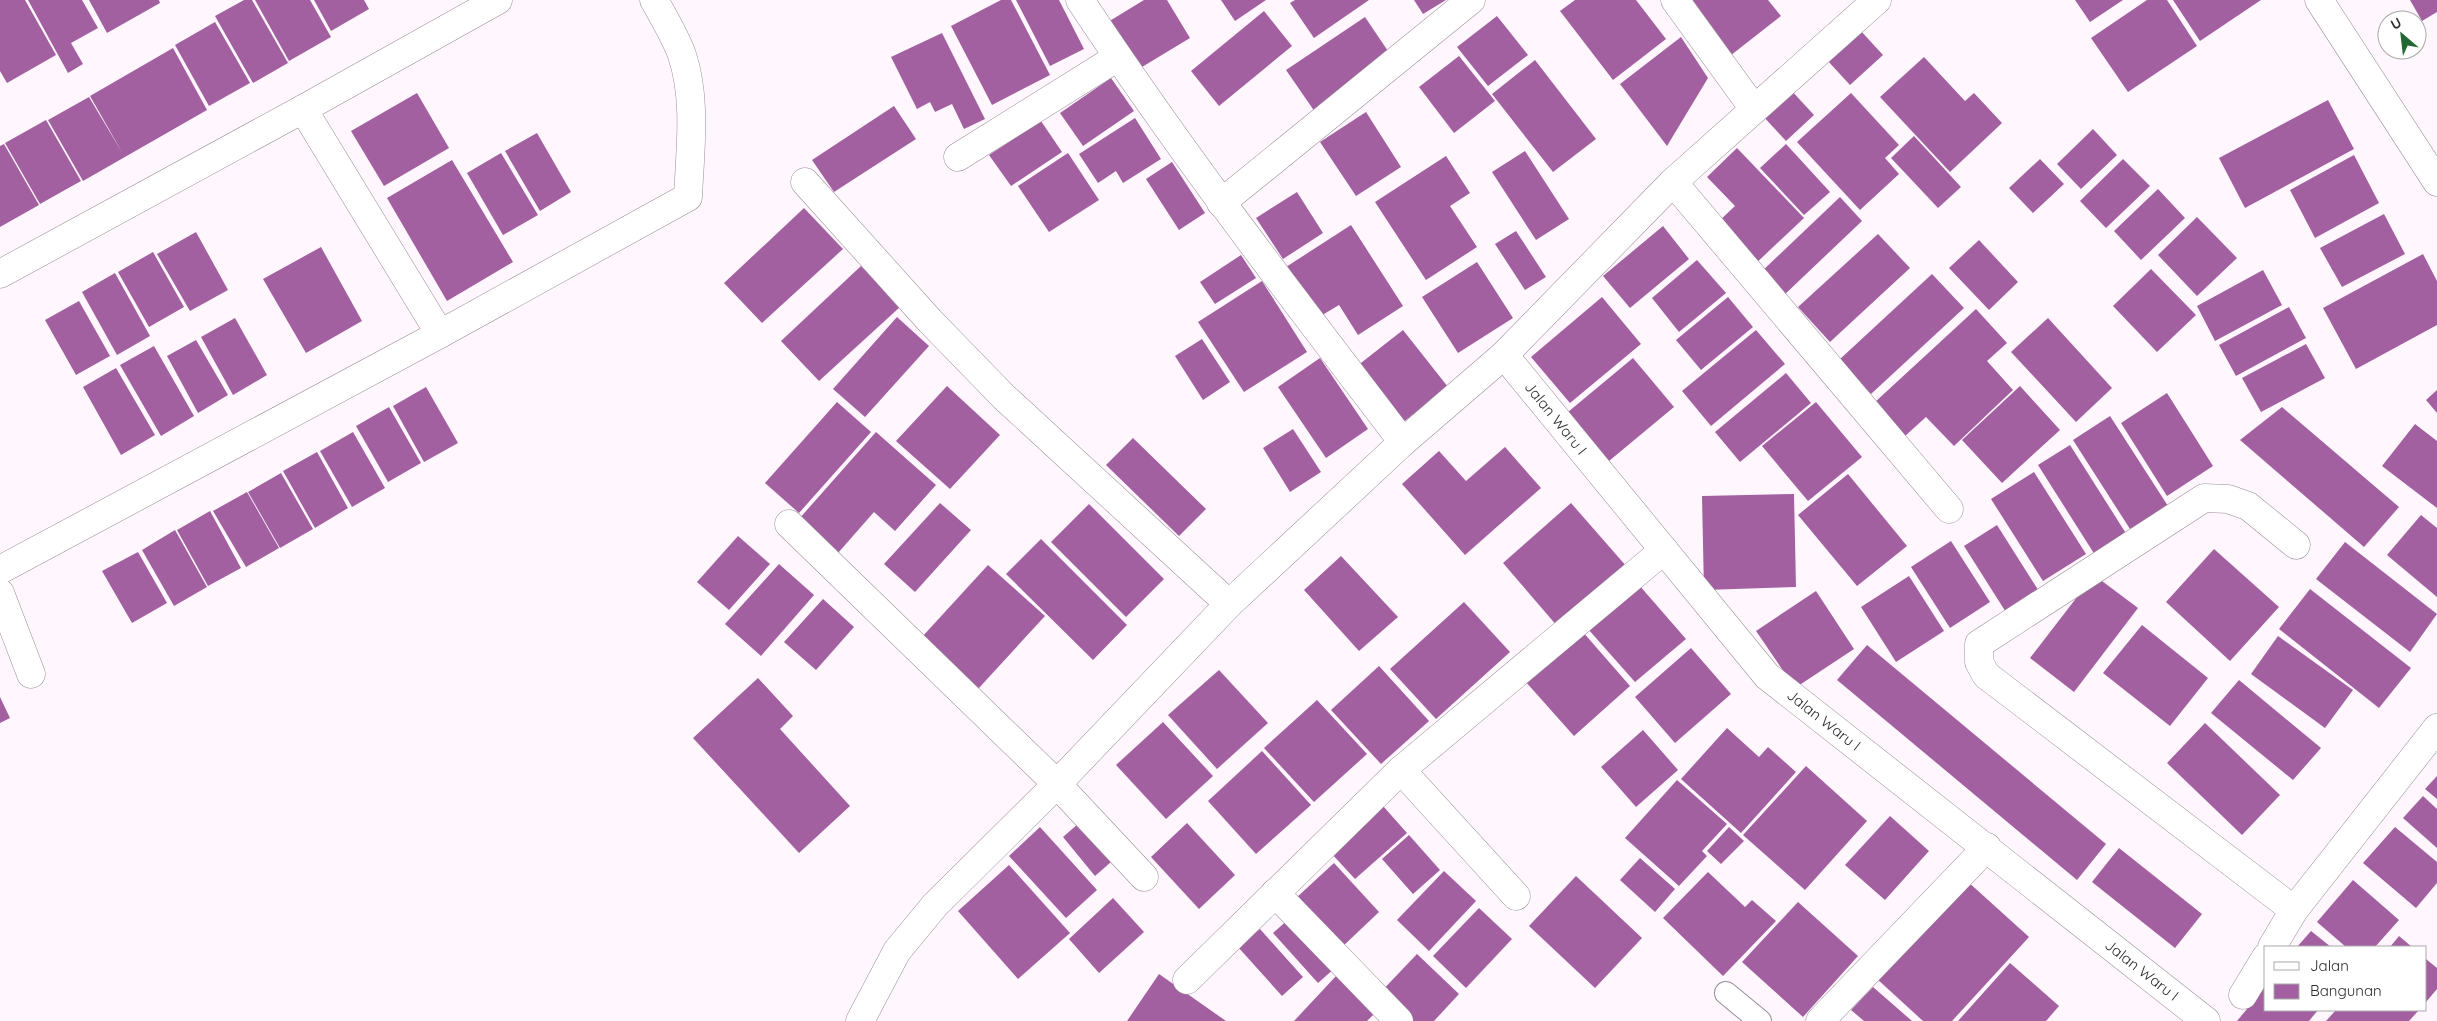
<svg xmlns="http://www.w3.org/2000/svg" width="2437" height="1021" font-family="Quicksand,sans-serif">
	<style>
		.building { fill: #a260a0 }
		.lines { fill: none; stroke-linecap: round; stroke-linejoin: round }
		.lane-casing { stroke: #988d97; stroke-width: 24 }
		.street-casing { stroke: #988d97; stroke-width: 29 }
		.lane { stroke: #fff; stroke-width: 22 }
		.street { stroke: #fff; stroke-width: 28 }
		.labels { text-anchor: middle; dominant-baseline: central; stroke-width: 4; stroke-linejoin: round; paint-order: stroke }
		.street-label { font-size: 15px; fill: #2e2a2e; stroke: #fff }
	</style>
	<rect width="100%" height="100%" fill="#fff6fe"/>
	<!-- building -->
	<g class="building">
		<polygon points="0,0 25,0 56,55 7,83 0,71"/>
		<polygon points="28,0 82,0 98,28 71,43 83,64 68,73"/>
		<polygon points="89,0 159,0 160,3 107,33"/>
		<polygon points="244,0 252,0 288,63 253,83 215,16"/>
		<polygon points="255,0 310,0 331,37 289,61"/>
		<polygon points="314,0 364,0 369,9 331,31"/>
		<polygon points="1001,0 1011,0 1050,75 992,105 951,26"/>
		<polygon points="1016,0 1059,0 1084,49 1050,66"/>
		<polygon points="1144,0 1167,0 1190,38 1137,70 1108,22"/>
		<polygon points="1221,0 1266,0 1235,21"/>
		<polygon points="1295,0 1369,0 1314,38 1290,3"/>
		<polygon points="1414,0 1446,0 1423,14"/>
		<polygon points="1575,0 1636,0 1666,39 1613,80 1560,11"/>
		<polygon points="1680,0 1768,0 1781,16 1726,59"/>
		<polygon points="2075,0 2123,0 2090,22"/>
		<polygon points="2147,0 2167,0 2197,46 2128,92 2091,38"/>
		<polygon points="2173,0 2261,0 2200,41"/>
		<polygon points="2410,0 2437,0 2437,12 2422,21"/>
		<polygon points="1264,11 1292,46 1219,106 1191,71"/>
		<polygon points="1497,16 1528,55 1488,86 1457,47"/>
		<polygon points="1365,17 1394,60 1315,112 1286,70"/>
		<polygon points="215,22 250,83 209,106 175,45"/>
		<polygon points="1860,30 1883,55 1850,85 1827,60"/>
		<polygon points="942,33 985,119 964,129 952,104 935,112 930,102 917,109 891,57"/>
		<polygon points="1681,37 1708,78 1667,146 1620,84"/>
		<polygon points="173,48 207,110 83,181 48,120 89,97 123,154 90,96"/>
		<polygon points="1459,56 1495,101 1454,133 1419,87"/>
		<polygon points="1924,57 1965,101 1974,93 2002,123 1950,172 1880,97"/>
		<polygon points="1535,60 1596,139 1553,172 1492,94"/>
		<polygon points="1111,78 1134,111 1083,146 1060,113"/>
		<polygon points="1790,89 1814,115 1786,141 1762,115"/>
		<polygon points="417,93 449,148 384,186 351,131"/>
		<polygon points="1851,93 1899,145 1885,158 1899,174 1860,210 1797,142"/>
		<polygon points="2328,100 2354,149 2245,208 2219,158"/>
		<polygon points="894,106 916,139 834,192 812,160"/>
		<polygon points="1366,112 1401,167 1356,196 1320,142"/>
		<polygon points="1135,118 1161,159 1123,183 1116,171 1098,183 1079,154"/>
		<polygon points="46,120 81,181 40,204 5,143"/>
		<polygon points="1041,121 1062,152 1011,186 989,155"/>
		<polygon points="2093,129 2117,155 2081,189 2057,164"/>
		<polygon points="537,133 571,192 540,211 505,151"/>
		<polygon points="1914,136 1961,187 1938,208 1891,158"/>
		<polygon points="4,144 39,205 0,227 0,146"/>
		<polygon points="1786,144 1830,192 1804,215 1760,168"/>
		<polygon points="1737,148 1804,218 1753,266 1717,223 1735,206 1707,177"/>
		<polygon points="1525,151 1569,219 1536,240 1492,172"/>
		<polygon points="501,153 538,215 503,235 467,173"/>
		<polygon points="1068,153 1099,200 1049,232 1018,186"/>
		<polygon points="2354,155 2379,203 2315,238 2290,190"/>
		<polygon points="1446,156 1470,193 1450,206 1477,247 1426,280 1375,202"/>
		<polygon points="2040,159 2064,184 2033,213 2009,188"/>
		<polygon points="2123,159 2150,186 2106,228 2080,201"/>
		<polygon points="452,160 513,262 447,301 387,198"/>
		<polygon points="1172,162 1205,213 1179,230 1146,179"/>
		<polygon points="2158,189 2185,218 2141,260 2114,231"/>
		<polygon points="1297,192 1323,233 1283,259 1256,218"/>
		<polygon points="1840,197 1862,221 1782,297 1759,274"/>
		<polygon points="804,208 843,249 762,323 724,283"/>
		<polygon points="2384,214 2405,254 2342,287 2320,248"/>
		<polygon points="2197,217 2237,258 2197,296 2158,255"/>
		<polygon points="1351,225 1403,306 1358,335 1339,305 1319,317 1286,267"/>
		<polygon points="1663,226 1689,259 1630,308 1603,276"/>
		<polygon points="1516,231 1546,277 1525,290 1495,244"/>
		<polygon points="196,232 228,290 190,311 157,254"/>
		<polygon points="1878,234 1910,268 1830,342 1798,307"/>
		<polygon points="1979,240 2018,282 1989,310 1949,268"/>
		<polygon points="321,247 362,321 306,353 263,279"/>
		<polygon points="153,252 184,307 149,327 118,272"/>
		<polygon points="2423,254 2437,281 2437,325 2356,369 2323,308"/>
		<polygon points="1241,255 1256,278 1215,304 1200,282"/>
		<polygon points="1697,260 1726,293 1679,332 1652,298"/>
		<polygon points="1477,262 1513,318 1458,353 1422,297"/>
		<polygon points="861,266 900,307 819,381 781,341"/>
		<polygon points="2151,269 2196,315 2157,352 2113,306"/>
		<polygon points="2263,270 2282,305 2215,341 2197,306"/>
		<polygon points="115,273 150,336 117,355 82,292"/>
		<polygon points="1932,274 1964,308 1871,394 1839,360"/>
		<polygon points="1262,281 1307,352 1244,392 1198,322"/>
		<polygon points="1602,297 1641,344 1570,403 1531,357"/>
		<polygon points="1728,297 1753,327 1701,370 1676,340"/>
		<polygon points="79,301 110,356 76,375 45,320"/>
		<polygon points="2289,307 2306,338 2236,376 2219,345"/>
		<polygon points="1976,309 2007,343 1987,361 2013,390 1954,446 1926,417 1905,436 1874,403"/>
		<polygon points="897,317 929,346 865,417 833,389"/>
		<polygon points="235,318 267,375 233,395 201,337"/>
		<polygon points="2048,318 2112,388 2076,422 2011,352"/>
		<polygon points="1403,330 1448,387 1397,427 1352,370"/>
		<polygon points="1756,330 1785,364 1711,426 1682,391"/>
		<polygon points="1202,339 1230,382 1203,400 1175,356"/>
		<polygon points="196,340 228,395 198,413 167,356"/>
		<polygon points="2306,344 2325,378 2261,412 2242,378"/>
		<polygon points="154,346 194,416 161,436 120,365"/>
		<polygon points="1320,358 1368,429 1326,458 1278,387"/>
		<polygon points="1633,358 1674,407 1609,461 1568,412"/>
		<polygon points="116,368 155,435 121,455 83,387"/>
		<polygon points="1786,373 1811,403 1740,462 1715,432"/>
		<polygon points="947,386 1000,435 950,489 896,441"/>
		<polygon points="2020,386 2060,430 2002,483 1962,440"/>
		<polygon points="426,387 458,443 424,462 393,406"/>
		<polygon points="2437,390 2437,413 2426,400"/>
		<polygon points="2167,393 2213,466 2167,496 2121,423"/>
		<polygon points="837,402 871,432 799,513 765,483"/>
		<polygon points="1816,402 1862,457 1808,501 1762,446"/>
		<polygon points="389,407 421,463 388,482 356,426"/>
		<polygon points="2282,407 2399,507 2364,547 2240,440"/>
		<polygon points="2110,416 2168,506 2130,529 2073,440"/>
		<polygon points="2415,424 2437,441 2437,508 2382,466"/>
		<polygon points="1293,429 1321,472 1290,492 1263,448"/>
		<polygon points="353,432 385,488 352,507 320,451"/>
		<polygon points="876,432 936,485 895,531 874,512 838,553 799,519"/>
		<polygon points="1133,438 1206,509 1179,536 1106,465"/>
		<polygon points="2070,445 2127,535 2095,555 2038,465"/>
		<polygon points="1505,447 1541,488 1465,555 1402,484 1439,451 1466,481"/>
		<polygon points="317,452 348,508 315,528 283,471"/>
		<polygon points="2034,472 2086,554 2043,581 1991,499"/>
		<polygon points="281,473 313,529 280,548 248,492"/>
		<polygon points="1848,474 1907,546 1857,586 1798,515"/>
		<polygon points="247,492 279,548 246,567 213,511"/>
		<polygon points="1794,494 1796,587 1704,590 1702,496"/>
		<polygon points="940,503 971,530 915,592 884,564"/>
		<polygon points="1571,503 1627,567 1558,627 1503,563"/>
		<polygon points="1089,504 1164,579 1126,617 1051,542"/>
		<polygon points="210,511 241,568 208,586 177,530"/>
		<polygon points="2421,515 2437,528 2437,597 2387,555"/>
		<polygon points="1997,525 2042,596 2009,617 1964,546"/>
		<polygon points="175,530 207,587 174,606 142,550"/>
		<polygon points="738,536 770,564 729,610 697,582"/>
		<polygon points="1041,539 1127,625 1093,660 1006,574"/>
		<polygon points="1951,541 1990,602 1950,628 1911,567"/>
		<polygon points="2345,542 2437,614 2410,652 2316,579"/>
		<polygon points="2214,549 2279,607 2230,661 2166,602"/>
		<polygon points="138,552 167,603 132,623 102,571"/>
		<polygon points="1341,556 1398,617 1359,651 1304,590"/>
		<polygon points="779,564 814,595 761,656 725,624"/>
		<polygon points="988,565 1045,616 978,689 922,637"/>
		<polygon points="2094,575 2138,608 2074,692 2030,658"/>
		<polygon points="1909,576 1944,631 1896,662 1861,607"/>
		<polygon points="1639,585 1686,639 1635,682 1588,629"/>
		<polygon points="2310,589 2411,668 2379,708 2279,629"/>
		<polygon points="1816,591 1854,649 1795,688 1756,631"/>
		<polygon points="823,599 854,627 816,670 784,642"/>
		<polygon points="1464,602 1510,652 1436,719 1390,669"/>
		<polygon points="2142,625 2208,678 2170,726 2103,673"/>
		<polygon points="1582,631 1630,686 1574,736 1525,681"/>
		<polygon points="2278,636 2353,690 2325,728 2251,674"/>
		<polygon points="1867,645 2106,844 2077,880 1837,680"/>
		<polygon points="1691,648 1731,694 1675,743 1635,697"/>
		<polygon points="1379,666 1429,721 1381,764 1331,710"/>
		<polygon points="1219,670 1268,723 1217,769 1168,715"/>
		<polygon points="758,678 793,716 780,729 850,806 799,853 693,738"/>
		<polygon points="2239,680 2321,748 2293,780 2211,713"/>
		<polygon points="0,697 10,718 0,723"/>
		<polygon points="1317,700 1367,754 1314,802 1264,748"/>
		<polygon points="1163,722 1213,776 1166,819 1116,765"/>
		<polygon points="2205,723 2280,795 2242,835 2167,763"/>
		<polygon points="1727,728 1759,757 1768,747 1796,772 1741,833 1681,779"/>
		<polygon points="1643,730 1678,770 1636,807 1601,767"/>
		<polygon points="1262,751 1311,805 1256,854 1208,801"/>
		<polygon points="1806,766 1867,821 1805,890 1743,835"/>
		<polygon points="2437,776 2437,799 2425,789"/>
		<polygon points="1677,780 1727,824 1702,851 1707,856 1679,886 1625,838"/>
		<polygon points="2423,796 2437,809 2437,848 2403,818"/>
		<polygon points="1383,806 1407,833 1355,879 1331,853"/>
		<polygon points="1890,816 1929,851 1885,900 1845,865"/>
		<polygon points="1086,817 1119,855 1095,876 1063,837"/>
		<polygon points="1187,823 1235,875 1199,909 1151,857"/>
		<polygon points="1040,827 1097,890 1066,918 1009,856"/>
		<polygon points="1729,827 1744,841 1721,864 1707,851"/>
		<polygon points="2395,827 2437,862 2437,883 2416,908 2363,863"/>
		<polygon points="1409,835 1440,870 1413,894 1382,859"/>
		<polygon points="2119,848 2202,914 2175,948 2092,882"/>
		<polygon points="1640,858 1675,889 1655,912 1620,880"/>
		<polygon points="1334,863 1379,912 1341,948 1295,899"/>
		<polygon points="1009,865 1070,933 1018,979 958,911"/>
		<polygon points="1444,871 1476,901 1429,951 1397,920"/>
		<polygon points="1708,872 1745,907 1752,900 1776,921 1723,976 1663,918"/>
		<polygon points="1576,876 1642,938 1595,988 1529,926"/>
		<polygon points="1966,880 2029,937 1952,1021 1923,1021 1876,978"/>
		<polygon points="2353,880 2399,920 2375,947 2346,947 2317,922"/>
		<polygon points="1113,898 1144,932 1099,973 1069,939"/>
		<polygon points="1798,902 1858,956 1803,1017 1742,962"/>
		<polygon points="1479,908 1512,939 1466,988 1433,956"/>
		<polygon points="1290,918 1335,968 1318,983 1273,933"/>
		<polygon points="1260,929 1303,977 1282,996 1238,947"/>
		<polygon points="2311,931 2331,947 2297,947"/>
		<polygon points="2399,936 2412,947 2390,947"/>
		<polygon points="1417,954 1459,994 1434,1021 1403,1021 1377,996"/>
		<polygon points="2426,959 2437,968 2437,989 2426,1002"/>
		<polygon points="2010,963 2059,1006 2046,1021 1958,1021"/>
		<polygon points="1159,974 1226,1021 1127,1021"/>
		<polygon points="1337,975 1376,1012 1367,1021 1294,1021"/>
		<polygon points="2266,986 2266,1010 2318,1010 2309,1021 2237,1021"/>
		<polygon points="1873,987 1912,1021 1864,1021 1851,1010"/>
		<polygon points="2336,1010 2419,1010 2409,1021 2326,1021"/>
	</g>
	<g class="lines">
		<!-- lane casing -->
		<g class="lane-casing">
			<polyline id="lane" points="1726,993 1760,1021"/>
		</g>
		<!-- street casing -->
		<g class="street-casing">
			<g id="street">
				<path d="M1080,0C1181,153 1292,297 1403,442"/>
				<polyline points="1675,0 1754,109"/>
				<polyline points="2319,0 2437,182"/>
				<polyline points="303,109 440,334"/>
				<polyline points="958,157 1118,57"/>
				<polyline points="805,182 930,321 1004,397 1229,604"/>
				<polyline points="1673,182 1949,509"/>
				<polyline points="1221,203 1471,0"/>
				<polyline points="0,274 303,109 498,0"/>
				<polyline points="1504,355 1767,676 2206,1021"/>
				<polyline points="789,524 1057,784 1144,877"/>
				<path d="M0,570L440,334L688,197C690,151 697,100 682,55C675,36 664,18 654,0"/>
				<polyline points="0,593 31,674"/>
				<polyline points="1401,770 1516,896"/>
				<polyline points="1275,893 1399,1021"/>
				<polyline points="2294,910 1986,675 1979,662 1979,644 2204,498 2228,499 2248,506 2296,545"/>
				<polyline points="2272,947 2294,910 2437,728"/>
				<polyline points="1187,980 1401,770 1664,550"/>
				<polyline points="2243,995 2266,957"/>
				<polyline points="860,1021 897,951 935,905 1057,784 1229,604 1403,442 1504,355 1673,182 1877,0"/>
				<polyline points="1820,1021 1987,847"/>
			</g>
		</g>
		<!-- lane -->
		<use href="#lane" class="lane"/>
		<!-- street -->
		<use href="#street" class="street"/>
	</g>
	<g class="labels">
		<!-- street labels -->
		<g class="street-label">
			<text transform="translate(1556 418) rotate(51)">Jalan Waru I</text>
			<text transform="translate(1824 720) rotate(38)">Jalan Waru I</text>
			<text transform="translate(2142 970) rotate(38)">Jalan Waru I</text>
		</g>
	</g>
	<!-- legend -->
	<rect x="2264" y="946" width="162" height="65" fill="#ffffff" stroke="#abaaab"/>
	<rect x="2274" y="962" width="25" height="8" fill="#ffffff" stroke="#abaaab"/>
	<text x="2310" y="971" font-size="15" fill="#2e2a2e">Jalan</text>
	<rect x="2274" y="984" width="25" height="15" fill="#a260a0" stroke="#abaaab"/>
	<text x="2310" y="996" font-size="15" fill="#2e2a2e">Bangunan</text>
	<!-- north arrow -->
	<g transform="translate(2402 35) rotate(332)"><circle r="24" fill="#ffffff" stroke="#abaaab"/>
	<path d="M0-4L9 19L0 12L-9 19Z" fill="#226632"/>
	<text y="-8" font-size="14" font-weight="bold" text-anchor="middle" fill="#2e2a2e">U</text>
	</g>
</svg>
